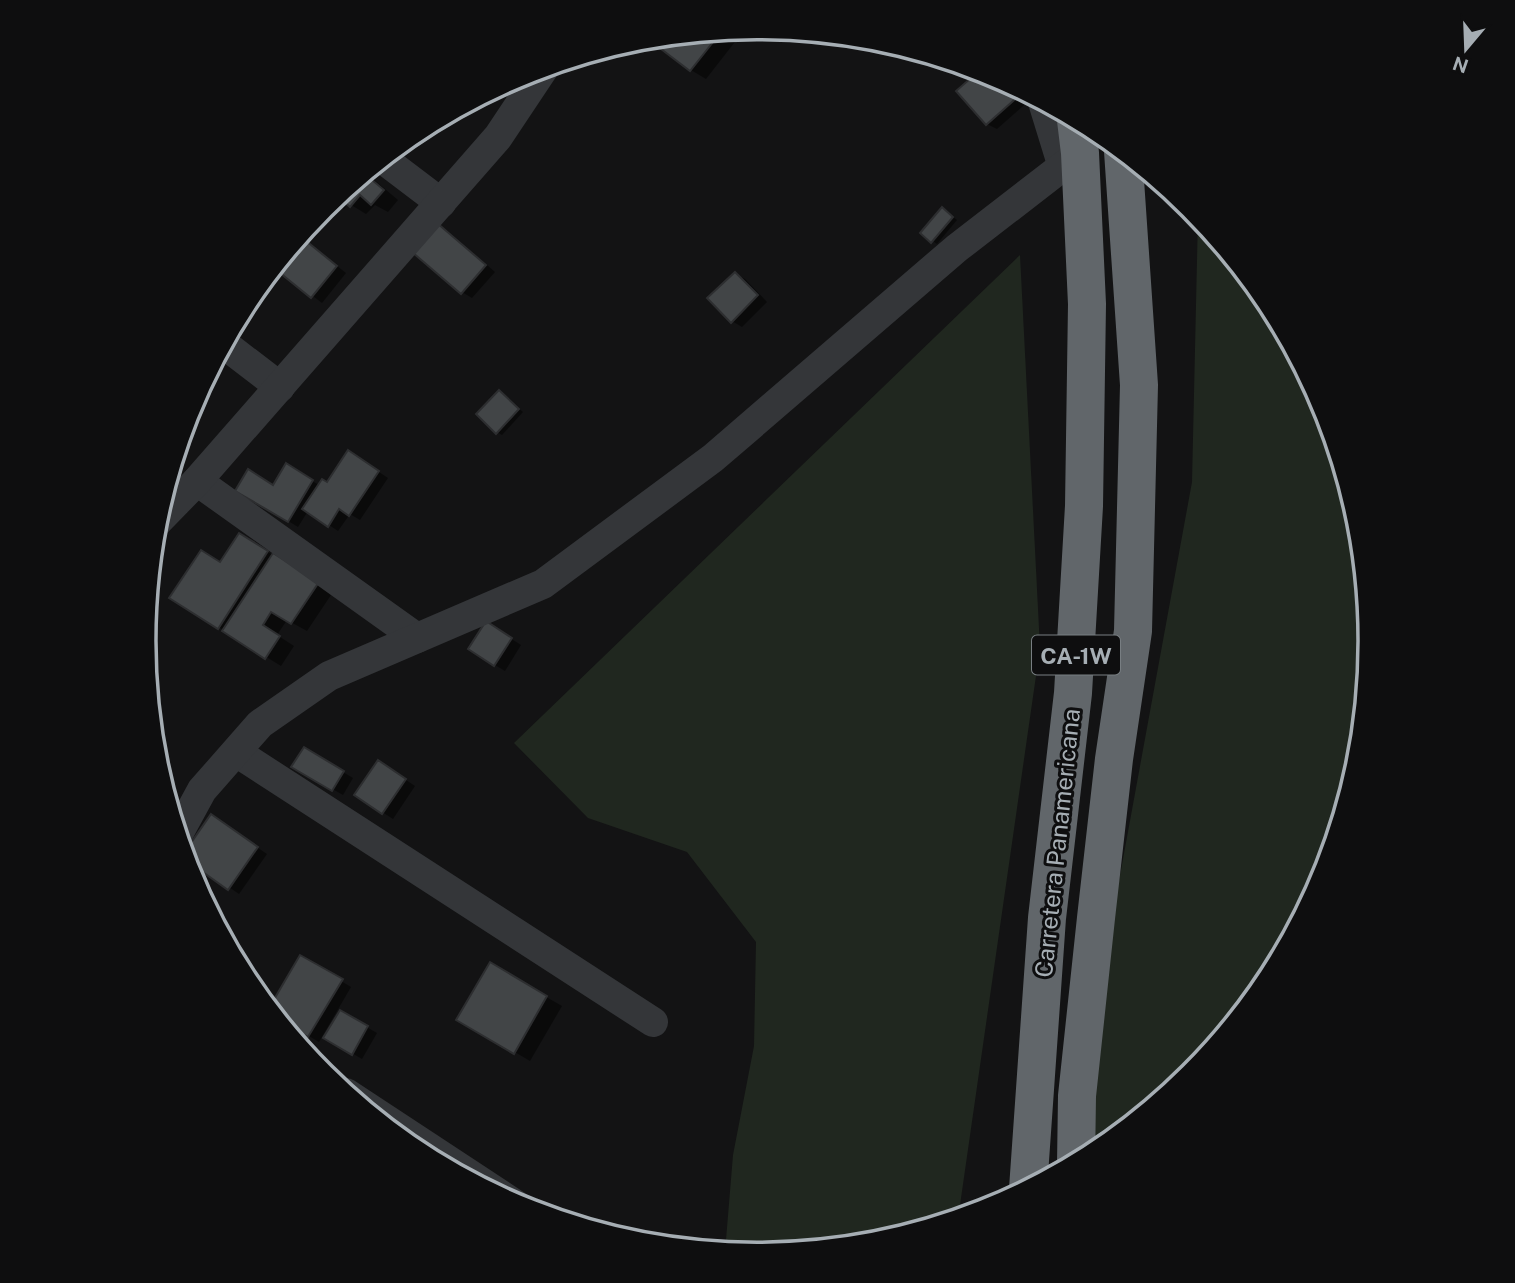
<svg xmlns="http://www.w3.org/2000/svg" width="1515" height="1283" font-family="'Public Sans',sans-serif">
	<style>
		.green { fill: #20271f }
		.shadow { fill: #0007 }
		.building { fill: #424547; stroke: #2d2e30; stroke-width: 2 }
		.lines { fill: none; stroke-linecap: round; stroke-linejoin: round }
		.street { stroke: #343639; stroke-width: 30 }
		.highway { stroke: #61666a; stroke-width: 38 }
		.labels { text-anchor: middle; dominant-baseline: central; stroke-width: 6; stroke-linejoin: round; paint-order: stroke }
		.shield { fill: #0e0e0f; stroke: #787e82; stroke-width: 2 }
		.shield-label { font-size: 23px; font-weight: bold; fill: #a6aeb4 }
		.street-label { font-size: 24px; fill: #a6aeb4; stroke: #0e0e0f }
		.rim { fill: none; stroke: #a6aeb4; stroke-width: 3.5 }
	</style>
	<rect width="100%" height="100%" fill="#131314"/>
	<!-- green -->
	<g class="green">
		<polygon points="1198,216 1268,301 1324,407 1359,522 1371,642 1359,762 1324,877 1267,983 1191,1076 1098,1152 1084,1159 1108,941 1192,482"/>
		<polygon points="1020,255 1040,648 958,1219 877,1243 758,1255 725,1252 733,1155 754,1046 756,942 687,852 588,818 514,743"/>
	</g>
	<!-- shadow -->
	<g class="shadow">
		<polygon points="745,29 706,79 691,70 651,38"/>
		<polygon points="981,71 993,75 1029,94 1030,100 997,129 987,124 959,92"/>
		<polygon points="366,173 398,200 388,212 375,205 366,214 348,203 344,209 331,202"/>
		<polygon points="946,212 957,220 937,244 922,233"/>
		<polygon points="438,225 448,231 495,272 472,298 462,292"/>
		<polygon points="300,237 346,273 322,303 275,267"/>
		<polygon points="735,274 745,279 767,302 742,327 732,321"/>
		<polygon points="499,392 523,412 502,435 497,432"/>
		<polygon points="358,458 388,478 360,520 350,514 338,531 308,511 298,527 238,490 274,487 286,466 319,485 327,484"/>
		<polygon points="255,544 333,592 307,631 287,620 277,635 294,646 281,666 172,598"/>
		<polygon points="496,629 521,645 505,671 495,665"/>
		<polygon points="304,749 353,778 343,795 294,767"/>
		<polygon points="388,768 415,786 393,819 356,795"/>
		<polygon points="212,817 267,854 239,894 185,857"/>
		<polygon points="301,957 351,987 319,1042 275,1016 270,1010"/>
		<polygon points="490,965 562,1006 530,1061 459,1019"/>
		<polygon points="340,1012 377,1033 362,1059 326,1038"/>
	</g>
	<!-- building -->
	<g class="building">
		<polygon points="721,32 690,71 648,39"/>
		<polygon points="979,71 993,75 1020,89 1021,94 986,125 956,91"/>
		<polygon points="365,174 384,190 371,205 360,195 350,207 338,196"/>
		<polygon points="942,207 953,217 931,243 920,233"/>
		<polygon points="437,223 486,265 461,294 412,252"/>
		<polygon points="300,236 337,266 311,298 274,268"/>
		<polygon points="735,272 758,295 731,323 707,298"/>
		<polygon points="499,390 519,409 496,434 476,414"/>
		<polygon points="348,450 379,471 349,516 339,509 328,527 302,509 322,479 327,482"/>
		<polygon points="286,463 313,480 288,522 235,491 248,469 273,485"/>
		<polygon points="239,533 268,551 218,629 169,598 201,550 220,562"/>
		<polygon points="273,553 319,582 291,624 271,612 263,625 280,636 265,659 222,631"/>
		<polygon points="486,621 512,638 494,666 468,649"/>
		<polygon points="304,747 344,771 332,791 291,767"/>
		<polygon points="378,760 406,779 382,814 354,795"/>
		<polygon points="211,814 258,847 228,890 186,860 184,853"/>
		<polygon points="300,955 343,979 308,1037 278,1020 269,1008"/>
		<polygon points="490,962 547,996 514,1054 456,1020"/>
		<polygon points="340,1010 368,1026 352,1055 323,1038"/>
	</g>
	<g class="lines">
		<!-- street -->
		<g class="street">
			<polyline points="1043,102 1063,167"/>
			<polyline points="383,159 441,203"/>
			<polyline points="224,344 280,387"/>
			<polyline points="197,481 417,638"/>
			<polyline points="156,523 197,481 498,137 544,68"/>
			<polyline points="236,752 653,1022"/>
			<polyline points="178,834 202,790 260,724 329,676 543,584 713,458 957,248 1080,153"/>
			<polyline points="346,1093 516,1205"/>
		</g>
		<!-- highway -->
		<g class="highway">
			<polyline points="1076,1164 1077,1096 1096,918 1114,759 1133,631 1139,385 1123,151"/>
			<polyline points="1028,1189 1047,918 1073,693 1084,506 1087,304 1080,153 1076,120"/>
		</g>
	</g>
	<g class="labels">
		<!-- shield labels -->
		<rect class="shield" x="1032" y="635.5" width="88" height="39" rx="5"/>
		<g class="shield-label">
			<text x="1076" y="655">CA-1W</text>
		</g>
		<!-- street labels -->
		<g class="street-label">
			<text transform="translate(1057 843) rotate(-84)">Carretera Panamericana</text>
		</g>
	</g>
	<!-- crop -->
	<path d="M0 0H1515V1283H0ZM156 641a601 601 0 1 1 1202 0a601 601 0 1 1-1202 0Z" fill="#0e0e0f" fill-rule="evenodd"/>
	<path class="rim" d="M156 641a601 601 0 1 1 1202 0a601 601 0 1 1-1202 0Z"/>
	<!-- north arrow -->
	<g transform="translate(1466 49) rotate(199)" stroke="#0e0e0f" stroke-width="5" paint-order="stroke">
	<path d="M0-5L12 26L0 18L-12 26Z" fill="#a6aeb4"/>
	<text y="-10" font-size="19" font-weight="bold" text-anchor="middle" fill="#a6aeb4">N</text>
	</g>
</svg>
